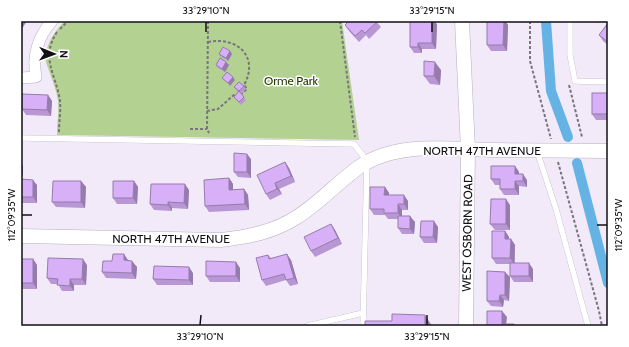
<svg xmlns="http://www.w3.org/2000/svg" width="629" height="347" font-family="Cabin,sans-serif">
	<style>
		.green { fill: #b3d191 }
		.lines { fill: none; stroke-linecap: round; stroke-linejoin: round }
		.canal { stroke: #65b3e5; stroke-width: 10 }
		.service-casing { stroke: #b6aebc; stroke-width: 6 }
		.minor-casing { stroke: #b6aebc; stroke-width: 12 }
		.tertiary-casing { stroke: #b6aebc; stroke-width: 15 }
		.path { stroke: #79747e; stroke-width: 2; stroke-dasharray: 3 2; stroke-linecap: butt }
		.service { stroke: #fff; stroke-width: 5.5 }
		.minor { stroke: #fff; stroke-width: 11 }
		.tertiary { stroke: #fff; stroke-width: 14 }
		.wall { fill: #b997d4 }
		.shaded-wall { fill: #967bad }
		.building { fill: #d7b0f7; stroke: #967bad }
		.ticks { fill: none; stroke: #120f14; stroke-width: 1.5 }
		.labels { text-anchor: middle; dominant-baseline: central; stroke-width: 3; stroke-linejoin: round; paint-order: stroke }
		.park-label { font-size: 12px; fill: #253902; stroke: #fff }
		.street-label { font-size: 12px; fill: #120f14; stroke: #fff }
		.neatline { fill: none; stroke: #120f14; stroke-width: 1.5 }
		.ticks-label { font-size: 10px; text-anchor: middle; fill: #120f14 }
	</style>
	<rect width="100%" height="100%" fill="#f2eaf9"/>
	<!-- green -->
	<path class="green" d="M65,21H342L359,140L57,135C57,124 59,112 58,101C56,87 50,75 46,62C43,48 56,29 65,21Z"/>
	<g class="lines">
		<!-- canal -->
		<g class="canal">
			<polyline points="546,21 551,91 568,137"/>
			<polyline points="577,163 608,283"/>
		</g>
		<!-- service casing -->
		<g class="service-casing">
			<g id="service">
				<polyline points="570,21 570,55 575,81 608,82"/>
				<polyline points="21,138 354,144 367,161 363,326"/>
				<polyline points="537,151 556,209 588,326"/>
				<polyline points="307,326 363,313"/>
			</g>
		</g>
		<!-- minor casing -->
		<g class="minor-casing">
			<path id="minor" d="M21,78L36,77C32,57 38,36 52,21"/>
		</g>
		<!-- tertiary casing -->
		<g class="tertiary-casing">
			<g id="tertiary">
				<polyline points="462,21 468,150 466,326"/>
				<path d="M21,236L221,240C248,237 274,232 297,217C319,203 337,183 359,167C397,141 449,149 492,150C531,150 569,151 608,151"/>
			</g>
		</g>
		<!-- path -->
		<g class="path">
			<polyline points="208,21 207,129 209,133"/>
			<polyline points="340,21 355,137"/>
			<polyline points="530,21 530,61 551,139"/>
			<polyline points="60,29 68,21"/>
			<path d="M57,32C40,58 56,74 60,101C61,111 59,122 59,132"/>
			<path d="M208,42C236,36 260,56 244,85L247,89L240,95"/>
			<polyline points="569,85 582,137"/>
			<polyline points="207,111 218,109 235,94 237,96"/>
			<polyline points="190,129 207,129"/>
			<polyline points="558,162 599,311 602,326"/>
		</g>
		<!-- service -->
		<use href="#service" class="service"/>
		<!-- minor -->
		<use href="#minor" class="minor"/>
		<!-- tertiary -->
		<use href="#tertiary" class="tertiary"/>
	</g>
	<!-- wall -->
	<g class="wall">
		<polygon points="376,21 381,27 369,39 366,35 359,42 349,31 345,25"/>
		<polygon points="487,21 505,21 508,25 507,51 491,51 487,45"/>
		<polygon points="596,21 603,21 597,23"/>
		<polygon points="608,23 608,45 603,41 599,35"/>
		<polygon points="437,24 436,49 422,49 422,53 414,53 410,47"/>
		<polygon points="230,51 232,54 228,61 221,57 219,54"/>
		<polygon points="226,62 229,65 225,72 218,68 216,65"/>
		<polygon points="441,70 440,85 430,84 424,76"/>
		<polygon points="244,86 246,89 241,94 246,100 241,105 234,97 238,92 234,87"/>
		<polygon points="608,93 608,120 596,120 592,114"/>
		<polygon points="48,95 52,101 51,116 26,115 22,109"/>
		<polygon points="251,159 251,178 238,177 234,172"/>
		<polygon points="285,162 289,168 295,182 279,189 282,194 270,200 266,194"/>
		<polygon points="515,166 519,172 519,174 527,180 527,187 519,186 519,195 504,195 500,189 500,185 495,185 491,179"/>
		<polygon points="229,178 233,184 233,190 244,189 248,195 249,210 209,212 205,206"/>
		<polygon points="21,179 37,185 37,203 21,203"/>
		<polygon points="81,181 86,187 85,208 56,207 52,202"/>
		<polygon points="134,181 138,187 137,204 117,204 113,198"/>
		<polygon points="385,187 389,193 389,195 408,201 408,210 402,210 402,216 415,222 414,234 402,234 398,228 398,219 388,219 385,215 374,215 370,209"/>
		<polygon points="189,190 188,209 172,208 172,211 154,210 150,204"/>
		<polygon points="510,205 510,230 495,230 490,224"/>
		<polygon points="331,224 335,230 342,244 315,257 311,251"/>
		<polygon points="438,227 437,243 424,243 420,237"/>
		<polygon points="505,231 509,237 509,239 511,239 515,245 515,263 533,269 533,282 514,282 510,276 510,264 496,264 492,258"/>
		<polygon points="268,255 271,258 291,260 298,284 290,286 286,280 266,286 262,280"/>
		<polygon points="21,259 33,259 37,265 37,289 21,289"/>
		<polygon points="128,260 137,267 136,279 106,278 102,272 112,261"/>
		<polygon points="87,265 86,285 74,285 74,291 62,291 58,284 51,284 47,278"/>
		<polygon points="240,268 240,282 210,282 206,276"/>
		<polygon points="193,273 193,285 157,285 153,279"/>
		<polygon points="510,277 509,301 504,300 503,307 491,306 487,301"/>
	</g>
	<!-- shaded-wall -->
	<g class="shaded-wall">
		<polygon points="21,21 27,21 21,30"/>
		<polygon points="432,21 434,21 437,24 436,49 432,43"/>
		<polygon points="504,21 505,21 508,25 507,51 503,45"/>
		<polygon points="418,43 422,49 422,53 418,47"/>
		<polygon points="230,51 232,54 228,61 226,58"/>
		<polygon points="226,62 229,65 225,72 222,69"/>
		<polygon points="435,62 441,70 440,85 434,76"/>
		<polygon points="233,77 235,80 230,86 228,83"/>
		<polygon points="48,95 52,101 51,116 47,110"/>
		<polygon points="247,154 251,159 251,178 247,172"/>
		<polygon points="285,162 289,168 295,182 291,176"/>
		<polygon points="21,163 23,166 23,176 21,173"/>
		<polygon points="515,166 519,172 519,180 515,174"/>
		<polygon points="523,174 527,180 527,187 523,181"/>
		<polygon points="229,178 233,184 233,196 229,190"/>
		<polygon points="33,180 37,185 37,203 33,197"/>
		<polygon points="81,181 86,187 85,208 81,202"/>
		<polygon points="134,181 138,187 137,204 133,198"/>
		<polygon points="515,181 519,186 519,195 515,189"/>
		<polygon points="275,183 279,189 282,194 277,189"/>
		<polygon points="185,184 189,190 188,209 184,203"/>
		<polygon points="385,187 389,193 389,201 384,195"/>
		<polygon points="244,189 248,195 249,210 245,204"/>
		<polygon points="404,195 408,201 408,210 404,204"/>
		<polygon points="506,199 510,205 510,230 506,224"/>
		<polygon points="168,202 172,208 172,211 168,205"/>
		<polygon points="398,204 402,210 402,219 398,213"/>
		<polygon points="410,216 415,222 414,234 410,229"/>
		<polygon points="434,221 438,227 437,243 433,237"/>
		<polygon points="331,224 335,230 342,244 338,238"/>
		<polygon points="505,231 509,237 509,245 505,239"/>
		<polygon points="511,239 515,245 514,264 510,258"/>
		<polygon points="124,254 128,260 128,266 124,260"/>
		<polygon points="287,254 291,260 298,284 294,278"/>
		<polygon points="33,259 37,265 37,289 33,283"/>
		<polygon points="83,259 87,265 86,285 82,279"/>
		<polygon points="132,261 137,267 136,279 132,273"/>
		<polygon points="236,262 240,268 240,282 236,276"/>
		<polygon points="529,263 533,269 533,282 529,276"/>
		<polygon points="189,267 193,273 193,285 189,280"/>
		<polygon points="505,272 510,277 509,301 505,295"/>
		<polygon points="70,279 74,285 74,291 70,286"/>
		<polygon points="500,295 504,300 503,307 499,301"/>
		<polygon points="502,311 507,317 506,326 502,324"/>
		<polygon points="425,315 432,326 425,326"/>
	</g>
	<!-- building -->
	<g class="building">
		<polygon points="349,21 376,21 377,22 365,33 362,30 355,36 345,25"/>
		<polygon points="410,21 432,21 432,43 418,43 418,47 410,47"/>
		<polygon points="487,21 504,21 503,45 487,45"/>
		<polygon points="608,23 608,42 599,35"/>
		<polygon points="223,47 230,51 226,58 219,54"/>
		<polygon points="220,58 226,62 222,69 216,65"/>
		<polygon points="424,61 435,62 434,76 424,76"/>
		<polygon points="227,72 233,77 228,83 222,78"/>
		<polygon points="239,82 244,86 239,91 234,87"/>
		<polygon points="239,91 244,97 239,102 234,97"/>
		<rect x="592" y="93" width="16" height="21"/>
		<polygon points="22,94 48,95 47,110 22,109"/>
		<polygon points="234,153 247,154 247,172 234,172"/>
		<polygon points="285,162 291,176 275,183 277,189 266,194 257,175"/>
		<polygon points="491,166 515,166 515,174 523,174 523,181 515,181 515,189 500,189 500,179 491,179"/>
		<polygon points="229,178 229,190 244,189 245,204 205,206 204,180"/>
		<polygon points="21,179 33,180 33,197 21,197"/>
		<polygon points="53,181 81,181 81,202 52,202"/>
		<polygon points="113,181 134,181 133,198 113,198"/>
		<polygon points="151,184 185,184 184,203 168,202 168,205 150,204"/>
		<polygon points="370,187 385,187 384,195 404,195 404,204 398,204 398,213 384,213 384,209 370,209"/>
		<polygon points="491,199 506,199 506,224 490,224"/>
		<polygon points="398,216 410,216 410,229 398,228"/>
		<polygon points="421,221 434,221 433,237 420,237"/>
		<polygon points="331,224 338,238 311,251 304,237"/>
		<polygon points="492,231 505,231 505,239 511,239 510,258 492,258"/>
		<polygon points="113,254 124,254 124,260 132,261 132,273 102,272 103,261 112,261"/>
		<polygon points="287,254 294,278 286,280 284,274 262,280 256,258 268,255 269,259"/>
		<polygon points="48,258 83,259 82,279 70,279 70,286 57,285 58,279 47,278"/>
		<rect x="21" y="259" width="12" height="24"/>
		<polygon points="206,261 236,262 236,276 206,276"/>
		<rect x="510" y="263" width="19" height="13"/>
		<polygon points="154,266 189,267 189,280 153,279"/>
		<polygon points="487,271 505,272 505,295 500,295 499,301 487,301"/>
		<polygon points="487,311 502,311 502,324 514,324 514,326 487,326"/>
		<polygon points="392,314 425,315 425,326 365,326 365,321 392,321"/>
	</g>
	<!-- ticks -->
	<path class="ticks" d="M206,32V22M432,32V22M22,215H32M597,225H607M200,325L201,315M427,325V315"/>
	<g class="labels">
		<!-- park labels -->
		<g class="park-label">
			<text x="291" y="80">Orme Park</text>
		</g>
		<!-- street labels -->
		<g class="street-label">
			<text x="482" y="150">NORTH 47TH AVENUE</text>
			<text transform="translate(467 233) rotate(-89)">WEST OSBORN ROAD</text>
			<text x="171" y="238">NORTH 47TH AVENUE</text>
		</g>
	</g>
	<!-- border -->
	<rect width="629" height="347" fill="none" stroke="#ffffff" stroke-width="44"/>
	<!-- north arrow -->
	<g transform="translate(54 54) rotate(91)" stroke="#ffffff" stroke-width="3" paint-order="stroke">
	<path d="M0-3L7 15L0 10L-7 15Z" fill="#120f14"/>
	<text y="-6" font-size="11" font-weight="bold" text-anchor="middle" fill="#120f14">N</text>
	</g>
	<rect x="22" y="22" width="585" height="303" class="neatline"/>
	<g class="ticks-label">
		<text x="206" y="14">33°29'10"N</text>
		<text x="432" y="14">33°29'15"N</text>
		<text transform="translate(11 215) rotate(-90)" y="4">112°09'35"W</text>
		<text transform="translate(618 225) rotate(-90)" y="4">112°09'35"W</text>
		<text x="200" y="340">33°29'10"N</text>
		<text x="427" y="340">33°29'15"N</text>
	</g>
</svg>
